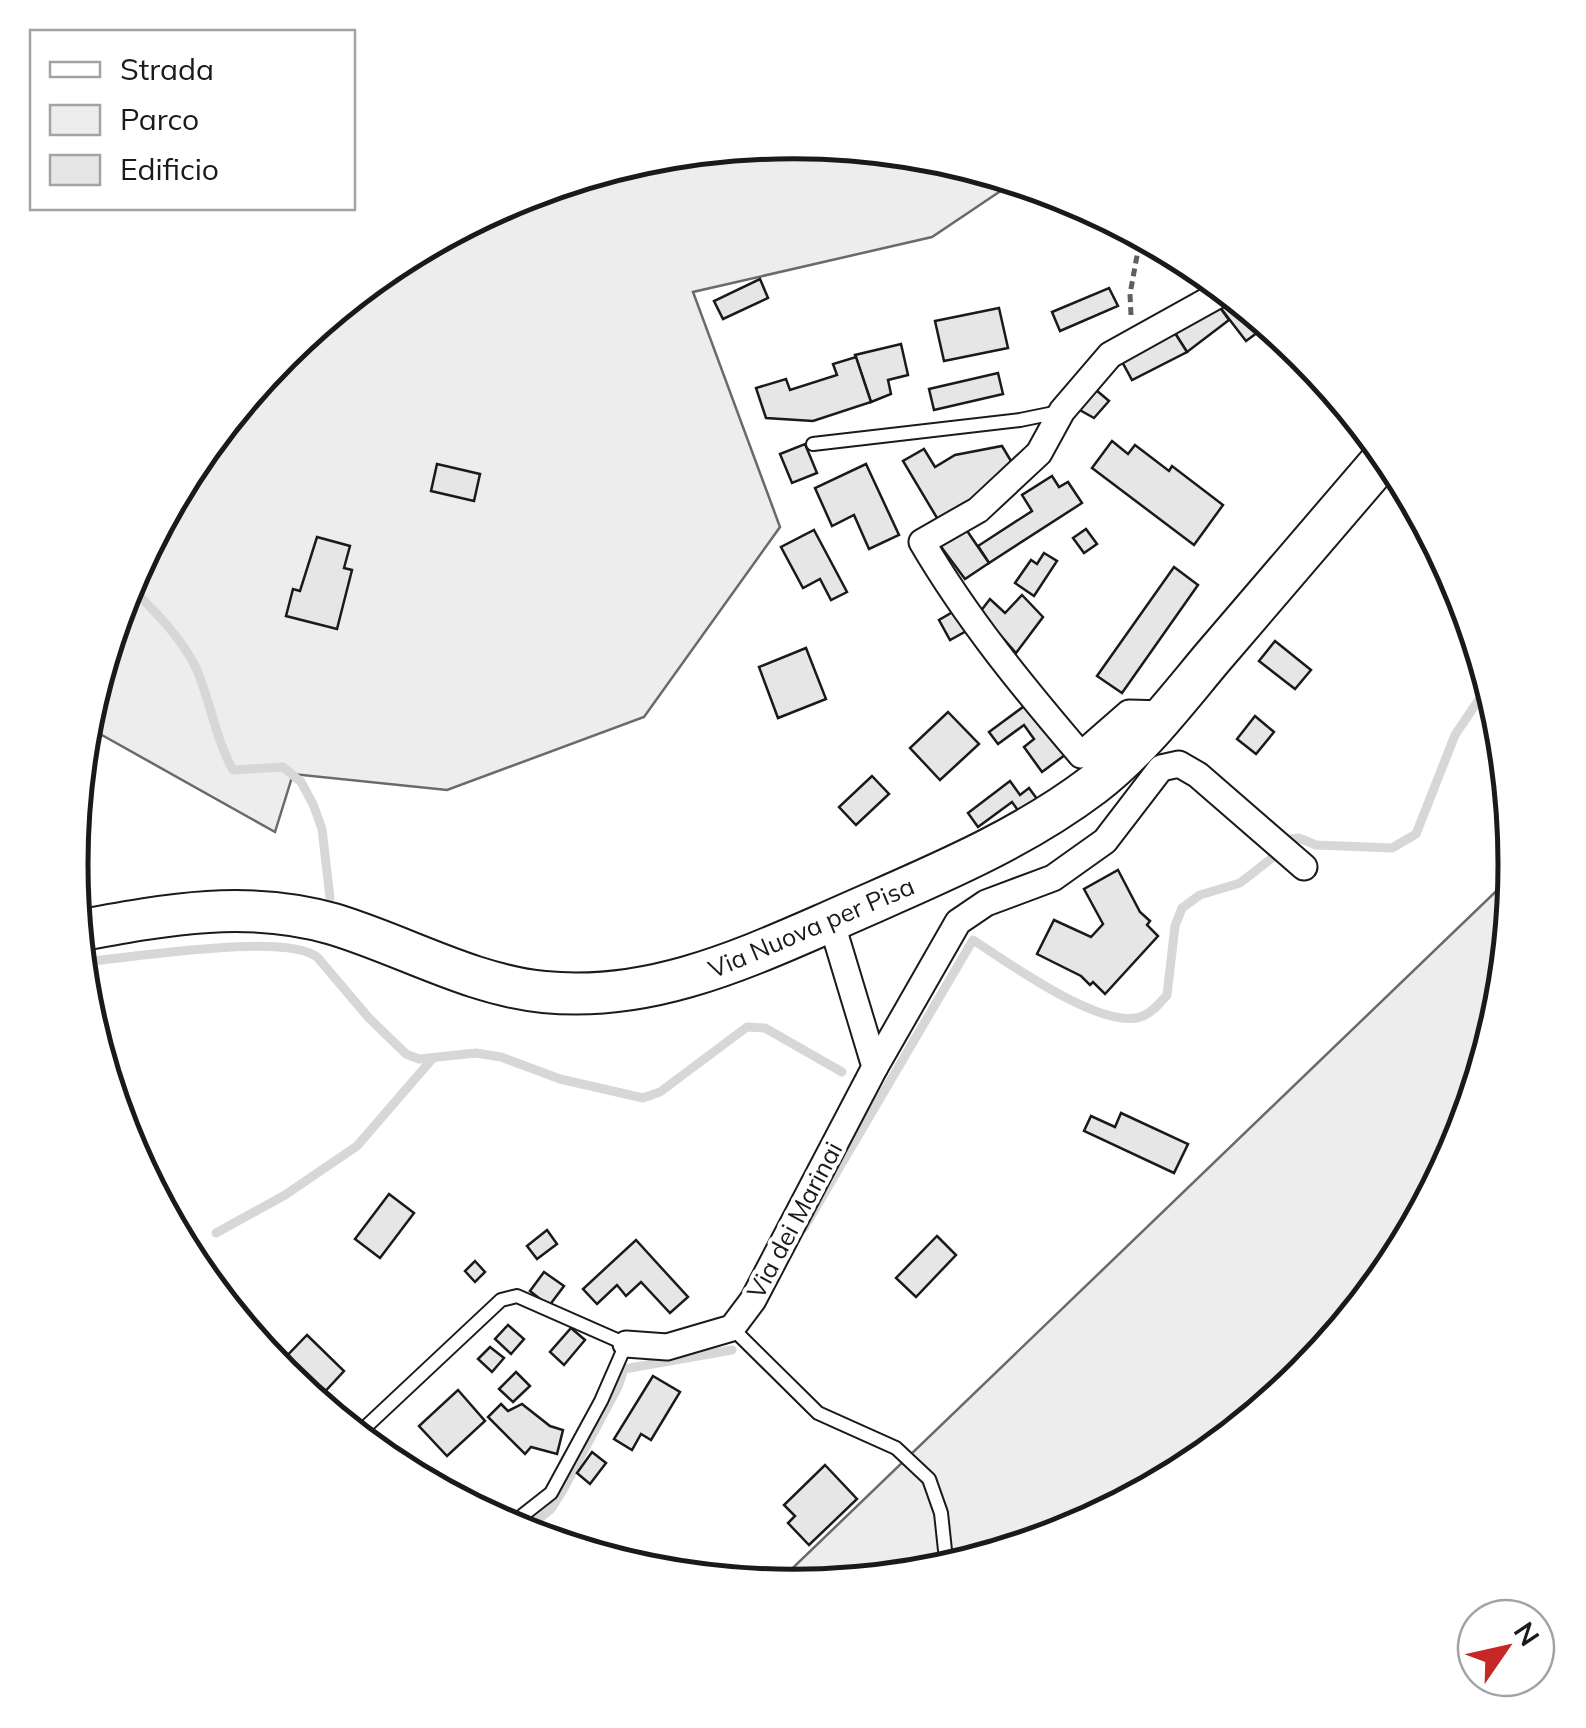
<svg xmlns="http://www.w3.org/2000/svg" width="1586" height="1728" font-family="Mulish,sans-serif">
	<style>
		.green { fill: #ededed; stroke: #6a6a6a; stroke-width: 2.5 }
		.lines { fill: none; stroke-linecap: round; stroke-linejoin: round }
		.stream { stroke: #d7d7d7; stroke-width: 9 }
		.building { fill: #e6e6e6; stroke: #1a1a1a; stroke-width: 2.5 }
		.service-casing { stroke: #1a1a1a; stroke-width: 16 }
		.minor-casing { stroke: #1a1a1a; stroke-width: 29 }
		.primary-casing { stroke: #1a1a1a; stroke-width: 44 }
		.path { stroke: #5f5f5f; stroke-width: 5; stroke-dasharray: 8 5; stroke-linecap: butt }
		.service { stroke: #fff; stroke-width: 12 }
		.minor { stroke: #fff; stroke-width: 25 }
		.primary { stroke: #fff; stroke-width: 40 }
		.labels { text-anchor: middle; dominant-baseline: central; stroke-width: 8; stroke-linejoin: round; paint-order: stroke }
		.street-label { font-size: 25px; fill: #1a1a1a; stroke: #fff }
		.rim { fill: none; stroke: #1a1a1a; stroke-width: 5 }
	</style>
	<rect width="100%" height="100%" fill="#fff"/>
	<!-- green -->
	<g class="green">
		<polygon points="794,141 935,155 1017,180 932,237 693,292 780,527 644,717 447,790 293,774 275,832 84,725 125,587 192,462 282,352 392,263 517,196 653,155"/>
		<polygon points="1515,873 1502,1006 1461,1141 1394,1266 1304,1376 1194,1465 1069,1532 933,1573 792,1587 775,1585"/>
	</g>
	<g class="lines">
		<!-- stream -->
		<g class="stream">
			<path d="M127,583C151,608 181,636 196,668C211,702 215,738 233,770L283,767L301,782L313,804L322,829L330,898"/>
			<polyline points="1290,839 1299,838 1316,845 1392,848 1416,834 1455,735 1490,683"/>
			<path d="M80,962C126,959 288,931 318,958L368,1017L406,1054L419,1059L476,1053L501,1057L560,1079L643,1098L660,1092L747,1027L765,1028L842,1072"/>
			<path d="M804,1228L973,940C1006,961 1104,1033 1143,1016C1153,1012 1160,1003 1167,995L1175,926L1182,908L1200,895L1240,883L1277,854"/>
			<polyline points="216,1233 285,1195 357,1146 433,1058"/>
			<polyline points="187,1257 193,1251"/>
			<polyline points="526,1535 534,1523 551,1509 563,1490 618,1387 624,1369 732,1350"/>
		</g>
	</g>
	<!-- building -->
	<g class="building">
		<polygon points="760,279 768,298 723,319 714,301"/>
		<polygon points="1109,288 1118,306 1060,331 1052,312"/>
		<polygon points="1231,292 1269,324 1246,341 1216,302"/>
		<polygon points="1216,302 1229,320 1187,352 1173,330"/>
		<polygon points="999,308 1008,348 944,361 935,321"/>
		<polygon points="1173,330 1187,352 1132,380 1119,356"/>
		<polygon points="901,344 908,375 888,380 891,394 871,402 855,355"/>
		<polygon points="856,357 871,402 813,421 766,418 756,388 786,379 790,390 837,375 833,364"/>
		<polygon points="998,373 1003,394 934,410 929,389"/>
		<polygon points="1089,384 1109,401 1094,418 1069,404"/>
		<polygon points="1112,441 1128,454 1135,445 1169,471 1172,466 1223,505 1194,545 1092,468"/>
		<polygon points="805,444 817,473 792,483 780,454"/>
		<polygon points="1002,446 1011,461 979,500 940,523 903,461 924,449 935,467 955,455"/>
		<polygon points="437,464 480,474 474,501 431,491"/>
		<polygon points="866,464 899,535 869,549 854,515 832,526 815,488"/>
		<polygon points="1052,476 1059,487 1068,482 1082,503 989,563 978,546 1032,511 1022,495"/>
		<polygon points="961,522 989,563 965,579 936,540"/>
		<polygon points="1086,529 1097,544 1084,553 1073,538"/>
		<polygon points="814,530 847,592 831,600 820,579 803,588 781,547"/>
		<polygon points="317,537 350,546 344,568 352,570 337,629 286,616 293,589 300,591"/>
		<polygon points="1044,553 1057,561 1034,596 1015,583 1031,560 1037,564"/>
		<polygon points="1174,567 1198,585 1122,693 1097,676"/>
		<polygon points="1022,595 1043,617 1016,653 980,612 990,599 1005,613"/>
		<polygon points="958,609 970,629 950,640 939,620"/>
		<polygon points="1275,641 1311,670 1295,689 1259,661"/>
		<polygon points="806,648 826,699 778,718 759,667"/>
		<polygon points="1031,701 1069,752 1042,772 1024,747 1034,739 1024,725 998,744 989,732"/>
		<polygon points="948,712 979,744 940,780 910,748"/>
		<polygon points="1255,716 1274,732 1256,754 1237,739"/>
		<polygon points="872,776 889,794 856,825 839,807"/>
		<polygon points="1010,781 1020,795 1029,788 1040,803 1022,816 1012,802 978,827 968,813"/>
		<polygon points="1118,870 1140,912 1150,921 1147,925 1158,936 1105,994 1093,982 1090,985 1081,976 1037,954 1054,920 1091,937 1103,924 1084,889"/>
		<polygon points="1121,1113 1188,1144 1174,1173 1084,1131 1091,1116 1115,1127"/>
		<polygon points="389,1194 414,1213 380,1258 355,1239"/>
		<polygon points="547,1230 557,1244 537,1259 527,1246"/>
		<polygon points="937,1236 956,1255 916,1297 896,1278"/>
		<polygon points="636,1240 688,1297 670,1313 641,1282 626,1296 617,1285 597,1304 583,1289"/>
		<polygon points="475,1261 485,1272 475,1282 465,1271"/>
		<polygon points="544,1272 564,1286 549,1306 530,1291"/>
		<polygon points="508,1325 524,1339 511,1354 495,1339"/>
		<polygon points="571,1328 585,1340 564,1365 550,1352"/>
		<polygon points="307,1335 344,1371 319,1398 281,1362"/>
		<polygon points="490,1347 504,1358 492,1372 478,1359"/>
		<polygon points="516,1372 530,1386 513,1402 499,1389"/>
		<polygon points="653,1376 680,1392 651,1440 641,1434 632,1450 614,1439"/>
		<polygon points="458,1390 485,1421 447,1456 419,1426"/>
		<polygon points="501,1404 508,1411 522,1404 550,1426 563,1430 557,1454 531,1447 525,1454 488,1417"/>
		<polygon points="592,1452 606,1463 590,1484 577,1473"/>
		<polygon points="825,1465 857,1499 809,1545 788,1523 795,1516 784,1505"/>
	</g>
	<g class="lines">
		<!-- service casing -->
		<g class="service-casing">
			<g id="service">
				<polyline points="1363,424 1383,450"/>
				<polyline points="813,444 1020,420 1059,412"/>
				<polyline points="732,1328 818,1413 896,1448 929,1479 941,1513 947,1569"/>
				<polyline points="356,1436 501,1300 517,1296 626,1344 601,1401 551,1493 523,1515 511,1529"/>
			</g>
		</g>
		<!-- minor casing -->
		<g class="minor-casing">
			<g id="minor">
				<path d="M1165,714L1129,713L1081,755C1023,687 967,619 922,542L978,510L1039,453L1062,411L1110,355L1227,290"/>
				<polyline points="875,1067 958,922 986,903 1053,878 1105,841 1161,768 1179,764 1198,775 1304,867"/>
				<polyline points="626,1344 667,1347 732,1328 753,1300 875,1067 831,921"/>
			</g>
		</g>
		<!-- primary casing -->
		<g class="primary-casing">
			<path id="primary" d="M77,931C164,915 246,899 333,924C403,945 471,985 544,992C644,1002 733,964 822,925C915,883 1011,847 1093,785C1139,750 1176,701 1213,657C1271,589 1329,522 1387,454"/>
		</g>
		<!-- path -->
		<polyline class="path" points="1131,315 1130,294 1141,234"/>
		<!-- service -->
		<use href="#service" class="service"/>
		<!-- minor -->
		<use href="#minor" class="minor"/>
		<!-- primary -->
		<use href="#primary" class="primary"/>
	</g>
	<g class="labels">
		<!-- street labels -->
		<g class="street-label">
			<text transform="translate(811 927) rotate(-23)">Via Nuova per Pisa</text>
			<text transform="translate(794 1220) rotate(-62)">Via dei Marinai</text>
		</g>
	</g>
	<!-- crop -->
	<path d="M0 0H1586V1728H0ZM88 864a705 705 0 1 1 1410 0a705 705 0 1 1-1410 0Z" fill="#fff" fill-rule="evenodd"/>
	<path class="rim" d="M88 864a705 705 0 1 1 1410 0a705 705 0 1 1-1410 0Z"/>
	<!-- legend -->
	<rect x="30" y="30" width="325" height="180" fill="#ffffff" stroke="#a3a3a3" stroke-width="2.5"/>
	<rect x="50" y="62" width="50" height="15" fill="#ffffff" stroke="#a3a3a3" stroke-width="2.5"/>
	<text x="120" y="80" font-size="30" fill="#1a1a1a">Strada</text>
	<rect x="50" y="105" width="50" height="30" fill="#ededed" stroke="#a3a3a3" stroke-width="2.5"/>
	<text x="120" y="130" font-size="30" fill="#1a1a1a">Parco</text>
	<rect x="50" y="155" width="50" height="30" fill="#e6e6e6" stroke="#a3a3a3" stroke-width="2.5"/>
	<text x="120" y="180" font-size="30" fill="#1a1a1a">Edificio</text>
	<!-- north arrow -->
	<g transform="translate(1506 1648) rotate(56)"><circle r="48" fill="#ffffff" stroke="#a3a3a3" stroke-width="2.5"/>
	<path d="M0-8L18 38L0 25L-18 38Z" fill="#c62828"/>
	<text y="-15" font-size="28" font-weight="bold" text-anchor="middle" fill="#1a1a1a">N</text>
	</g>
</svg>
